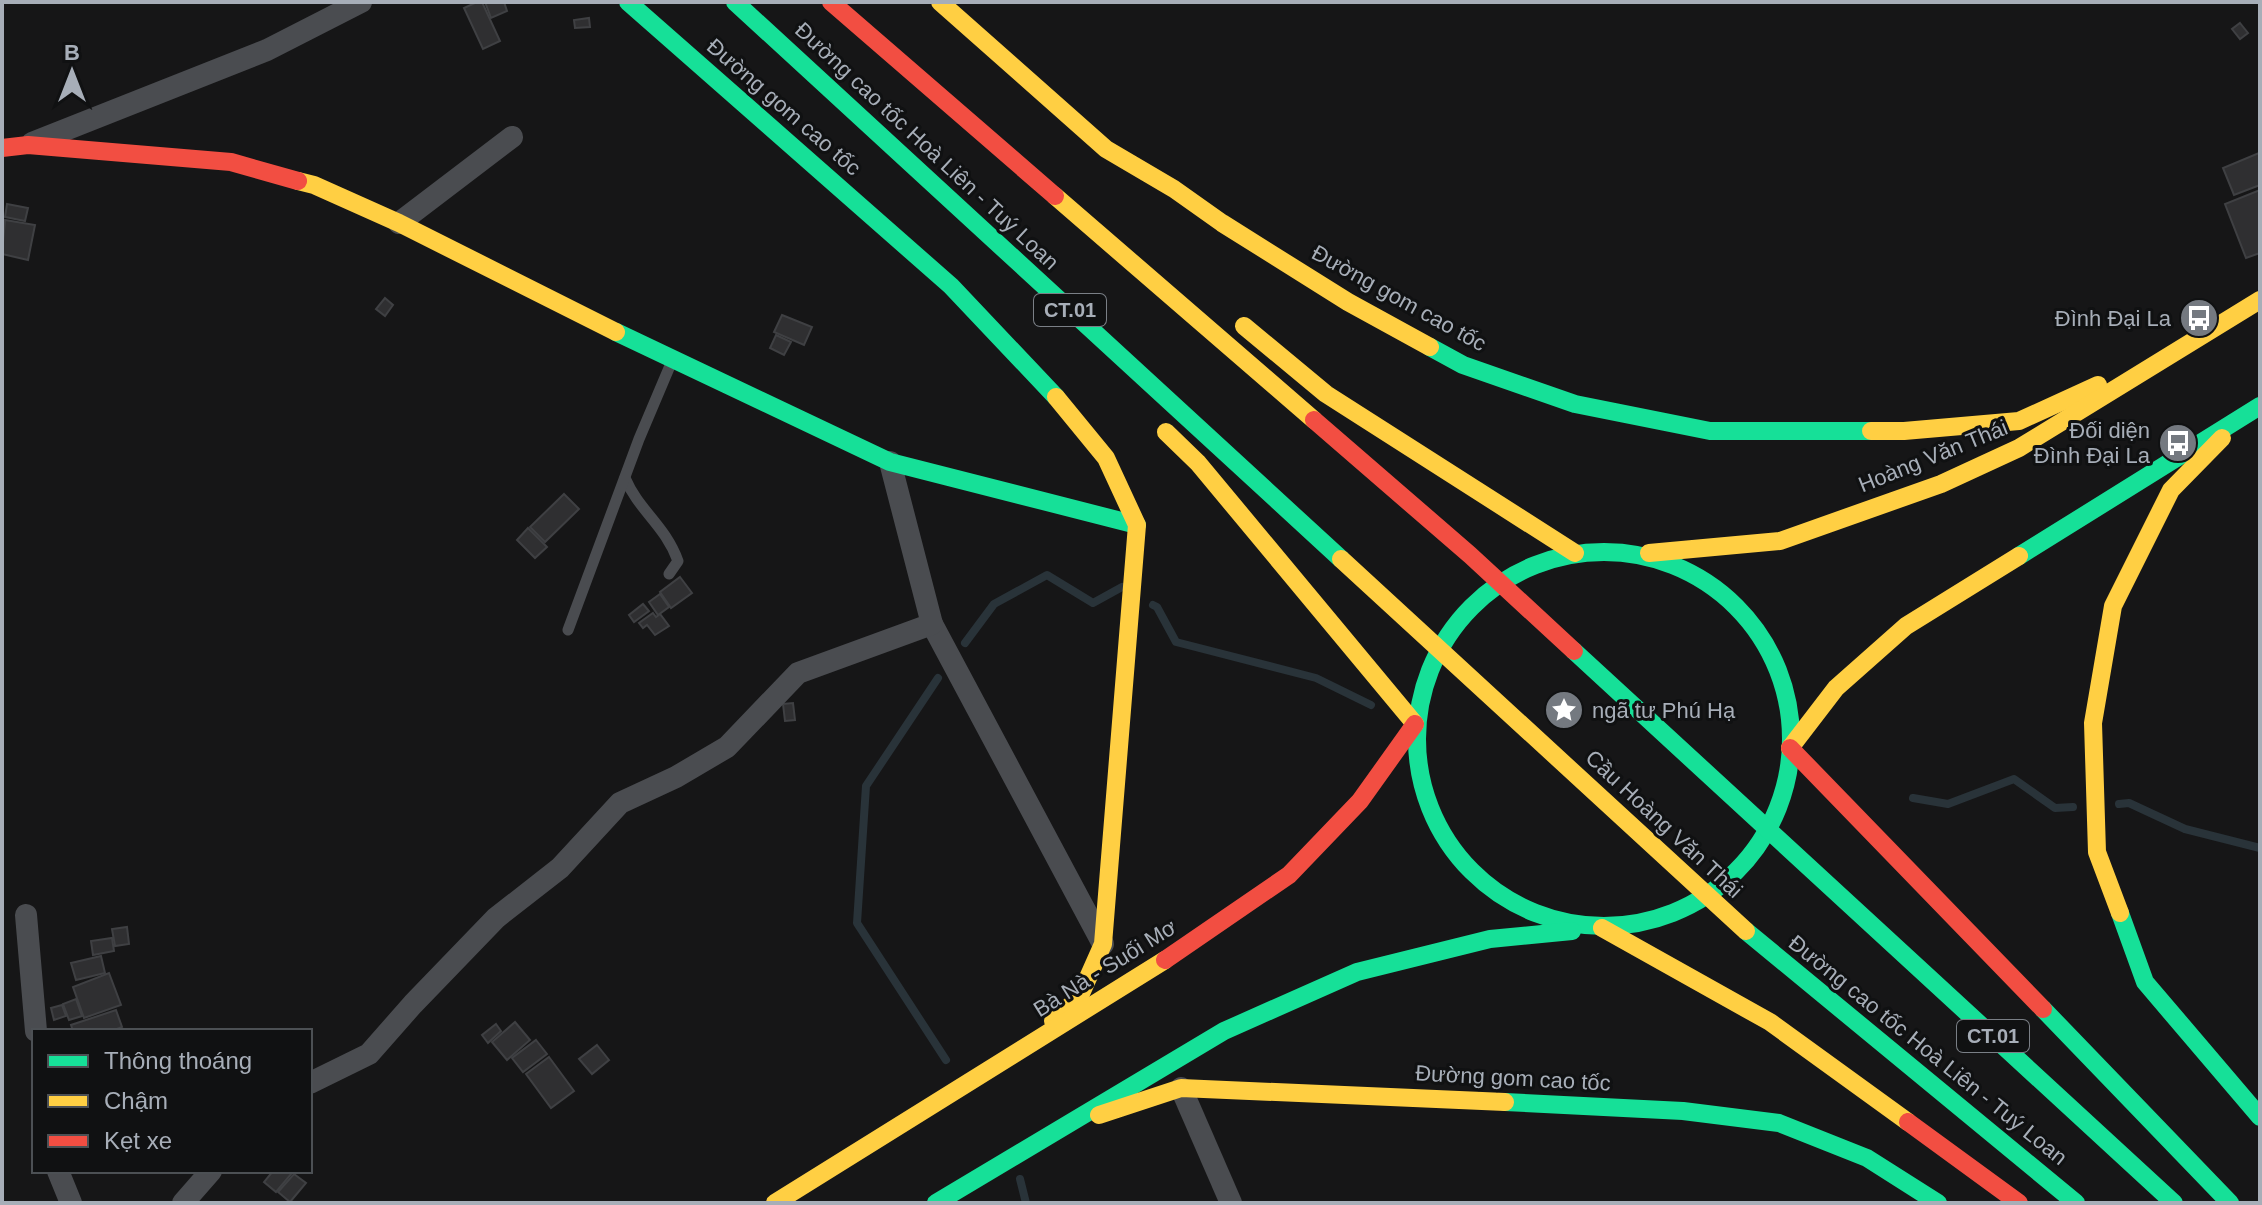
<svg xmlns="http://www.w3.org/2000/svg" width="2262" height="1205" font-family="Helvetica,sans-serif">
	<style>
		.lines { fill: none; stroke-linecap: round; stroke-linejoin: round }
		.stream { stroke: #293339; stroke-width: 8 }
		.building { fill: #2f2f31; stroke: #3f4043; stroke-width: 2 }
		.lane { stroke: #4a4c50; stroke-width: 11 }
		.street { stroke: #4a4c50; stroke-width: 22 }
		.fast { stroke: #16e098; stroke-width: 18 }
		.slow { stroke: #ffcf43; stroke-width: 18 }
		.jam { stroke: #f24e42; stroke-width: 18 }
		.labels { text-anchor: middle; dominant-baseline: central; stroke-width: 6; stroke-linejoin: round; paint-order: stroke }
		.shield { fill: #101112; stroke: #7a7f86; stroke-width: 2 }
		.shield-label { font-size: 20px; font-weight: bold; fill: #a7aeb8 }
		.street-label { font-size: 22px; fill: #a7aeb8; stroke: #101112 }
		.poi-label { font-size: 22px; fill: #a7aeb8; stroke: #101112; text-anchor: end }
	</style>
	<rect width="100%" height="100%" fill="#161617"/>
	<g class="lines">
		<!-- stream -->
		<g class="stream">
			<polyline points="1153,605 1157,607 1176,642 1316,678 1371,705"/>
			<polyline points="965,643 994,604 1047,575 1093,603 1122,587"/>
			<polyline points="938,678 866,786 857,923 946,1060"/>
			<polyline points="1913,798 1948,804 2014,779 2055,808 2073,807"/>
			<polyline points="2119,804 2129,803 2185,829 2260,848"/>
			<polyline points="1020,1179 1026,1203"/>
		</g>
	</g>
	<!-- building -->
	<g class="building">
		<polygon points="477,2 482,2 500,41 483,49 464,8"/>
		<polygon points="485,2 504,2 507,11 491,18"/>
		<polygon points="589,18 590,27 575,28 574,20"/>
		<polygon points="2240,23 2248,33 2240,39 2232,29"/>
		<polygon points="2259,153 2260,185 2234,195 2223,168"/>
		<polygon points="2260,190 2260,253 2246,258 2225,204"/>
		<polygon points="7,204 28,208 25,221 5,217"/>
		<polygon points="5,220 35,225 28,260 2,254"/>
		<polygon points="385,298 393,305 385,316 376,309"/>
		<polygon points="782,315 812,327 804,345 774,332"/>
		<polygon points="776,335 791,342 784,355 770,348"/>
		<polygon points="564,494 579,509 545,542 530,527"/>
		<polygon points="528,528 547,547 535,558 517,540"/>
		<polygon points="680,577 692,593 671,608 660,592"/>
		<polygon points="660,594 669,607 658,615 649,602"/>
		<polygon points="643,604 649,611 634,622 629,615"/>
		<polygon points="653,613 656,617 660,614 669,626 655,635 647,625 643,628 639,623"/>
		<polygon points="793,703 795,720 785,721 783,704"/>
		<polygon points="127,927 129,944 115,946 112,929"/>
		<polygon points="112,938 114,951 93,955 91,941"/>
		<polygon points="101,956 105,973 76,980 71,963"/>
		<polygon points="109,973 121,1005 84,1018 73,987"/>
		<polygon points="76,999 82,1016 69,1020 63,1004"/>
		<polygon points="62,1005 66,1016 54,1020 51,1008"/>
		<polygon points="116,1010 122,1027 112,1031 73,1031 71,1025"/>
		<polygon points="515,1022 530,1040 507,1060 492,1042"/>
		<polygon points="496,1024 501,1031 488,1043 482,1035"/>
		<polygon points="536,1040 547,1054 523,1072 512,1058"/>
		<polygon points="597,1045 609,1060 592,1074 579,1059"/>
		<polygon points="549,1057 574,1091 551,1108 526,1074"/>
		<polygon points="273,1171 292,1173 276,1192 264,1182"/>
		<polygon points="294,1174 306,1183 290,1202 278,1192"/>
	</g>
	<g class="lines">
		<!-- lane -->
		<g class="lane">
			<path d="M625,478C639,511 665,525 678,561L669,574"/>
			<polyline points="568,630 639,439 672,361"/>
		</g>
		<!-- street -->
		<g class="street">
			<polyline points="32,143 267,50 361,2"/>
			<polyline points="399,223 512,137"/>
			<polyline points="932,624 1103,944"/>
			<polyline points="26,915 36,1031"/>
			<polyline points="310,1083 369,1054 413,1004 496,918 560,868 620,803 676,777 727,747 798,673 932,624 890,462"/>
			<polyline points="1181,1088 1231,1203"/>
			<polyline points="58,1171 71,1203"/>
			<polyline points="183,1203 211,1171"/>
		</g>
		<!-- fast -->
		<g class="fast">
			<polyline points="628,2 951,286 1056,397"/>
			<polyline points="735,2 1341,559"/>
			<polyline points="616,332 890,462 1137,525"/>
			<polyline points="1430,347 1463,365 1575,404 1710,431 1871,431"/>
			<circle cx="1604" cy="739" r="187"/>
			<polyline points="2019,556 2260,406"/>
			<polyline points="1574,651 2174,1203"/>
			<polyline points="2120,913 2145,982 2260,1117"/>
			<polyline points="1746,931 2076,1203"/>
			<polyline points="2043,1009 2230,1203"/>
			<polyline points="1505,1102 1683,1111 1779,1123 1867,1158 1938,1203"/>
			<polyline points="936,1203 1224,1031 1357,972 1490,939 1572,931"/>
		</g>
		<!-- slow -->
		<g class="slow">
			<polyline points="940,2 1106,149 1174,189 1222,223 1348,302 1430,347"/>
			<polyline points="298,181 314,185 399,223 616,332"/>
			<polyline points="1055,196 1314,420"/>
			<polyline points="1244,326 1326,394 1575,553"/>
			<polyline points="1871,431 1904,431 2019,421 2098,385"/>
			<polyline points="1166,432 1198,463 1415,724"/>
			<polyline points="1649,553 1780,541 1941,484 2019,448 2260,300"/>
			<polyline points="1341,559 1746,931"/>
			<polyline points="1790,748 1836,688 1906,626 2019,556"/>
			<polyline points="2120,913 2097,852 2093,723 2113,606 2171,490 2222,438"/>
			<polyline points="1602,928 1770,1022 1908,1122"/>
			<polyline points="1053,1021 1079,998 1103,944 1137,525 1106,458 1056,397"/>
			<polyline points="1099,1115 1181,1088 1505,1102"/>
			<polyline points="775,1203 1165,960"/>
		</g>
		<!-- jam -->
		<g class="jam">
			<polyline points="831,2 1055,196"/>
			<polyline points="2,148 28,145 231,162 298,181"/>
			<polyline points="1314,420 1470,555 1574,651"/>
			<polyline points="1790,748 2043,1009"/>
			<polyline points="1165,960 1289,875 1360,801 1415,724"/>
			<polyline points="1908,1122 2019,1203"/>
		</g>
	</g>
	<!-- icons -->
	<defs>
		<g id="bus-disc" transform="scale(2)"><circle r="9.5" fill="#747980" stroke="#101112"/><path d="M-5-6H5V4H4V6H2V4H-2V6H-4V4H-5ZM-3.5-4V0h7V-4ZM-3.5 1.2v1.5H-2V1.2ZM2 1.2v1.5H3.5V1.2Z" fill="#fff"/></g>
		<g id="sight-disc" transform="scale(2)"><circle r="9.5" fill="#747980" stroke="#101112"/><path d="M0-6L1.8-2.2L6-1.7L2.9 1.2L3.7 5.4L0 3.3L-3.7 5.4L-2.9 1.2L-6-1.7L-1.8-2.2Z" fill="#fff"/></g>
	</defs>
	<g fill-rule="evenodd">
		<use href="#bus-disc" x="2199" y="318"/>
		<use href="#bus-disc" x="2178" y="443"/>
		<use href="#sight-disc" x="1564" y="710"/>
	</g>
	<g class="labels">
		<!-- shield labels -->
		<g class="shield">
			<rect x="1034" y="294" width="72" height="32" rx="6"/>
			<rect x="1957" y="1020" width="72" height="32" rx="6"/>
		</g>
		<g class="shield-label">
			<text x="1070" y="310">CT.01</text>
			<text x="1993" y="1036">CT.01</text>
		</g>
		<!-- street labels -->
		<g class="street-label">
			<text transform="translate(784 107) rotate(41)">Đường gom cao tốc</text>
			<text transform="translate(927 146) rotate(43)">Đường cao tốc Hoà Liên - Tuý Loan</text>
			<text transform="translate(1399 298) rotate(29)">Đường gom cao tốc</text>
			<text transform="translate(1933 456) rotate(-22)">Hoàng Văn Thái</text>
			<text transform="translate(1664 824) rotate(43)">Cầu Hoàng Văn Thái</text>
			<text transform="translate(1105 968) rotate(-32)">Bà Nà - Suối Mơ</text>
			<text transform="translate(1928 1050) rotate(39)">Đường cao tốc Hoà Liên - Tuý Loan</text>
			<text transform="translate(1513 1078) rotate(3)">Đường gom cao tốc</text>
		</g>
		<!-- poi labels -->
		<g class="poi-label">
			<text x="2171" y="318">Đình Đại La</text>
			<text x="2150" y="430">Đối diện<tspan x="2150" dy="25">Đình Đại La</tspan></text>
			<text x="1592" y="710" text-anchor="start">ngã tư Phú Hạ</text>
		</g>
	</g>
	<!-- border -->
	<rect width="2262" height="1205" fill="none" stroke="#a7aeb8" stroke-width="8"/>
	<!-- legend -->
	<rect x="32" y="1029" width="280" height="144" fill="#101112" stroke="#4c5054" stroke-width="2"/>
	<rect x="48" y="1055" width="40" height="12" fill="#16e098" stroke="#4c5054" stroke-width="2"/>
	<text x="104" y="1069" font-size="24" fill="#a7aeb8">Thông thoáng</text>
	<rect x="48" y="1095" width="40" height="12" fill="#ffcf43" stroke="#4c5054" stroke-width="2"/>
	<text x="104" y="1109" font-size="24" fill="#a7aeb8">Chậm</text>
	<rect x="48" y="1135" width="40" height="12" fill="#f24e42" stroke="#4c5054" stroke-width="2"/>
	<text x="104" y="1149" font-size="24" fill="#a7aeb8">Kẹt xe</text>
	<!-- north arrow -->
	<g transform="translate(72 72)" stroke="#101112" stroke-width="6" paint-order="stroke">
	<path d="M0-6L14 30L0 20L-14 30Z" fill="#a7aeb8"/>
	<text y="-12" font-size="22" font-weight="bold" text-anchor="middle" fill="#a7aeb8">B</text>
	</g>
</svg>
